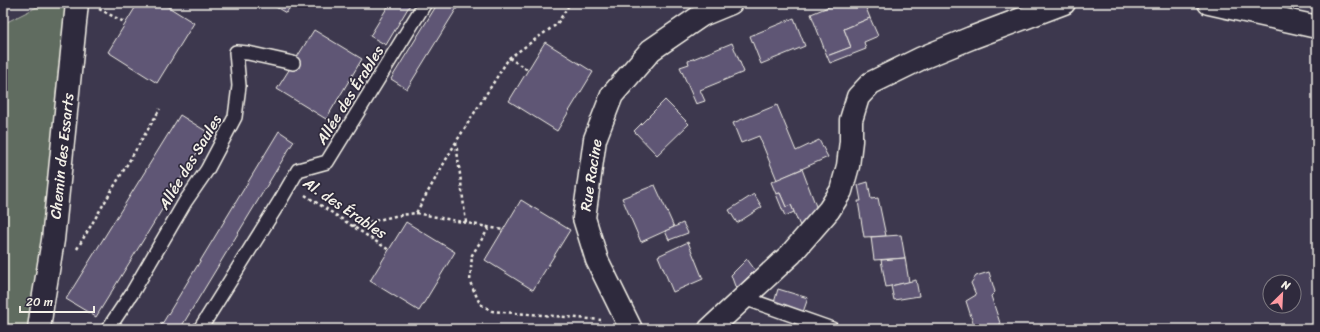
<svg xmlns="http://www.w3.org/2000/svg" width="1320" height="332" font-family="Sriracha,sans-serif">
	<style>
		.green { fill: #606c61; stroke: #aaaea4 }
		.building { fill: #5e5775; stroke: #f4f1e8 }
		.lines { fill: none; stroke-linecap: round; stroke-linejoin: round }
		.lane-casing { stroke: #f4f1e8; stroke-width: 16 }
		.street-casing { stroke: #f4f1e8; stroke-width: 25 }
		.secondary-casing { stroke: #f4f1e8; stroke-width: 25 }
		.path { stroke: #f4f1e8; stroke-width: 2.5; stroke-dasharray: 3 3; stroke-linecap: butt }
		.lane { stroke: #2f2a3d; stroke-width: 13 }
		.street { stroke: #2f2a3d; stroke-width: 22 }
		.secondary { stroke: #2f2a3d; stroke-width: 22 }
		.labels { text-anchor: middle; dominant-baseline: central; stroke-width: 3.5; stroke-linejoin: round; paint-order: stroke }
		.street-label { font-size: 15px; fill: #f4f1e8; stroke: #2f2a3d }
	</style>
	<rect width="100%" height="100%" fill="#3d384e"/>
	<filter id="ink" filterUnits="userSpaceOnUse"><feTurbulence type="fractalNoise" baseFrequency=".025" numOctaves="2"/><feDisplacementMap in="SourceGraphic" scale="8" xChannelSelector="R" yChannelSelector="G"/><feConvolveMatrix kernelMatrix="1 2 1 2 8 2 1 2 1" color-interpolation-filters="sRGB"/></filter>
	<g filter="url(#ink)">
		<!-- green -->
		<polygon class="green" points="45,3 69,3 38,329 3,329 3,24"/>
		<!-- building -->
		<g class="building">
			<polygon points="138,3 162,3 194,23 157,83 108,52"/>
			<polygon points="269,3 293,3 286,13"/>
			<polygon points="390,3 411,3 386,45 370,36"/>
			<polygon points="438,3 460,3 407,89 391,79"/>
			<polygon points="648,3 657,3 655,7"/>
			<polygon points="838,3 864,3 870,18 844,29 851,47 827,56 811,14"/>
			<polygon points="794,18 805,46 761,64 750,36"/>
			<polygon points="870,18 878,36 864,42 866,49 830,63 827,56 851,47 844,29"/>
			<polygon points="314,30 362,59 326,119 277,89"/>
			<polygon points="545,42 593,72 557,131 509,101"/>
			<polygon points="732,43 744,72 700,90 705,101 696,104 680,67 689,64 688,61"/>
			<polygon points="665,100 689,124 657,155 634,131"/>
			<polygon points="777,105 796,151 819,140 828,157 777,180 759,136 741,143 733,123"/>
			<polygon points="180,115 209,133 96,317 66,299"/>
			<polygon points="279,131 294,141 180,329 159,329"/>
			<polygon points="802,169 817,209 800,226 791,205 786,207 780,193 776,194 771,182"/>
			<polygon points="868,182 871,199 878,198 886,236 864,237 858,201 861,201 858,185"/>
			<polygon points="655,185 674,227 641,242 622,198"/>
			<polygon points="780,193 786,207 791,205 794,212 785,216 776,194"/>
			<polygon points="754,194 762,207 737,223 729,210"/>
			<polygon points="521,200 570,230 533,290 485,260"/>
			<polygon points="406,222 455,252 419,311 370,281"/>
			<polygon points="683,223 688,233 669,240 665,231"/>
			<polygon points="901,235 905,258 874,260 871,237"/>
			<polygon points="688,242 703,279 673,292 658,256"/>
			<polygon points="905,258 909,282 886,287 881,260"/>
			<polygon points="747,259 755,270 736,289 731,275"/>
			<polygon points="989,272 995,292 991,296 1002,329 975,329 966,301 976,295 971,283 976,276"/>
			<polygon points="916,280 919,296 894,300 891,286"/>
			<polygon points="778,289 808,298 802,315 773,306"/>
		</g>
		<g class="lines">
			<!-- lane casing -->
			<g class="lane-casing">
				<g id="lane">
					<polyline points="744,298 832,329"/>
					<polyline points="108,329 132,293 185,202 207,170 235,117 239,86 236,52 248,53 293,63"/>
					<polyline points="200,329 280,201 298,170 327,162 425,3"/>
				</g>
			</g>
			<!-- street casing -->
			<g class="street-casing">
				<g id="street">
					<polyline points="39,329 42,307 53,240 77,3"/>
					<polyline points="631,329 597,260 584,218 595,139 612,95 651,50 702,15 731,3"/>
					<polyline points="710,329 791,254 829,210 841,191 848,166 851,141 851,120 858,97 871,83 922,58 971,38 1064,3"/>
				</g>
			</g>
			<!-- secondary casing -->
			<g class="secondary-casing">
				<polyline id="secondary" points="1209,3 1317,27"/>
			</g>
			<!-- path -->
			<g class="path">
				<polyline points="99,9 126,23"/>
				<polyline points="509,58 528,70"/>
				<polyline points="456,142 466,223"/>
				<polyline points="305,195 389,250"/>
				<polyline points="416,213 503,230"/>
				<polyline points="352,226 395,216 416,213 456,142 509,58 557,24 570,3"/>
				<polyline points="489,228 472,255 470,282 480,304 492,311 601,320"/>
				<polyline points="77,249 160,109"/>
			</g>
			<!-- lane -->
			<use href="#lane" class="lane"/>
			<!-- street -->
			<use href="#street" class="street"/>
			<!-- secondary -->
			<use href="#secondary" class="secondary"/>
		</g>
	</g>
	<g class="labels">
		<!-- street labels -->
		<g class="street-label">
			<text transform="translate(350 95) rotate(-58)">Allée des Érables</text>
			<text transform="translate(62 156) rotate(-84)">Chemin des Essarts</text>
			<text transform="translate(190 162) rotate(-59)">Allée des Saules</text>
			<text transform="translate(591 175) rotate(-81)">Rue Racine</text>
			<text transform="translate(345 208) rotate(34)">Al. des Érables</text>
		</g>
	</g>
	<!-- margin -->
	<rect width="1320" height="332" fill="none" stroke="#2f2a3d" stroke-width="16"/>
	<rect x="8" y="8" width="1304" height="316" fill="none" stroke="#f4f1e8" stroke-width="1.5" filter="url(#ink)"/>
	<!-- north arrow -->
	<g transform="translate(1282 294) rotate(24)"><circle r="19" fill="#2f2a3d" stroke="#7e7a81"/>
	<path d="M0-3L7 15L0 10L-7 15Z" fill="#ff9aa2"/>
	<text y="-6" font-size="11" font-weight="bold" text-anchor="middle" fill="#f4f1e8">N</text>
	</g>
	<!-- scale -->
	<path d="M20 306v6h74v-6" fill="none" stroke="#f4f1e8" stroke-width="2"/>
	<text x="26" y="306" font-size="12" fill="#f4f1e8" stroke="#2f2a3d" stroke-width="3" paint-order="stroke">20 m</text>
</svg>
